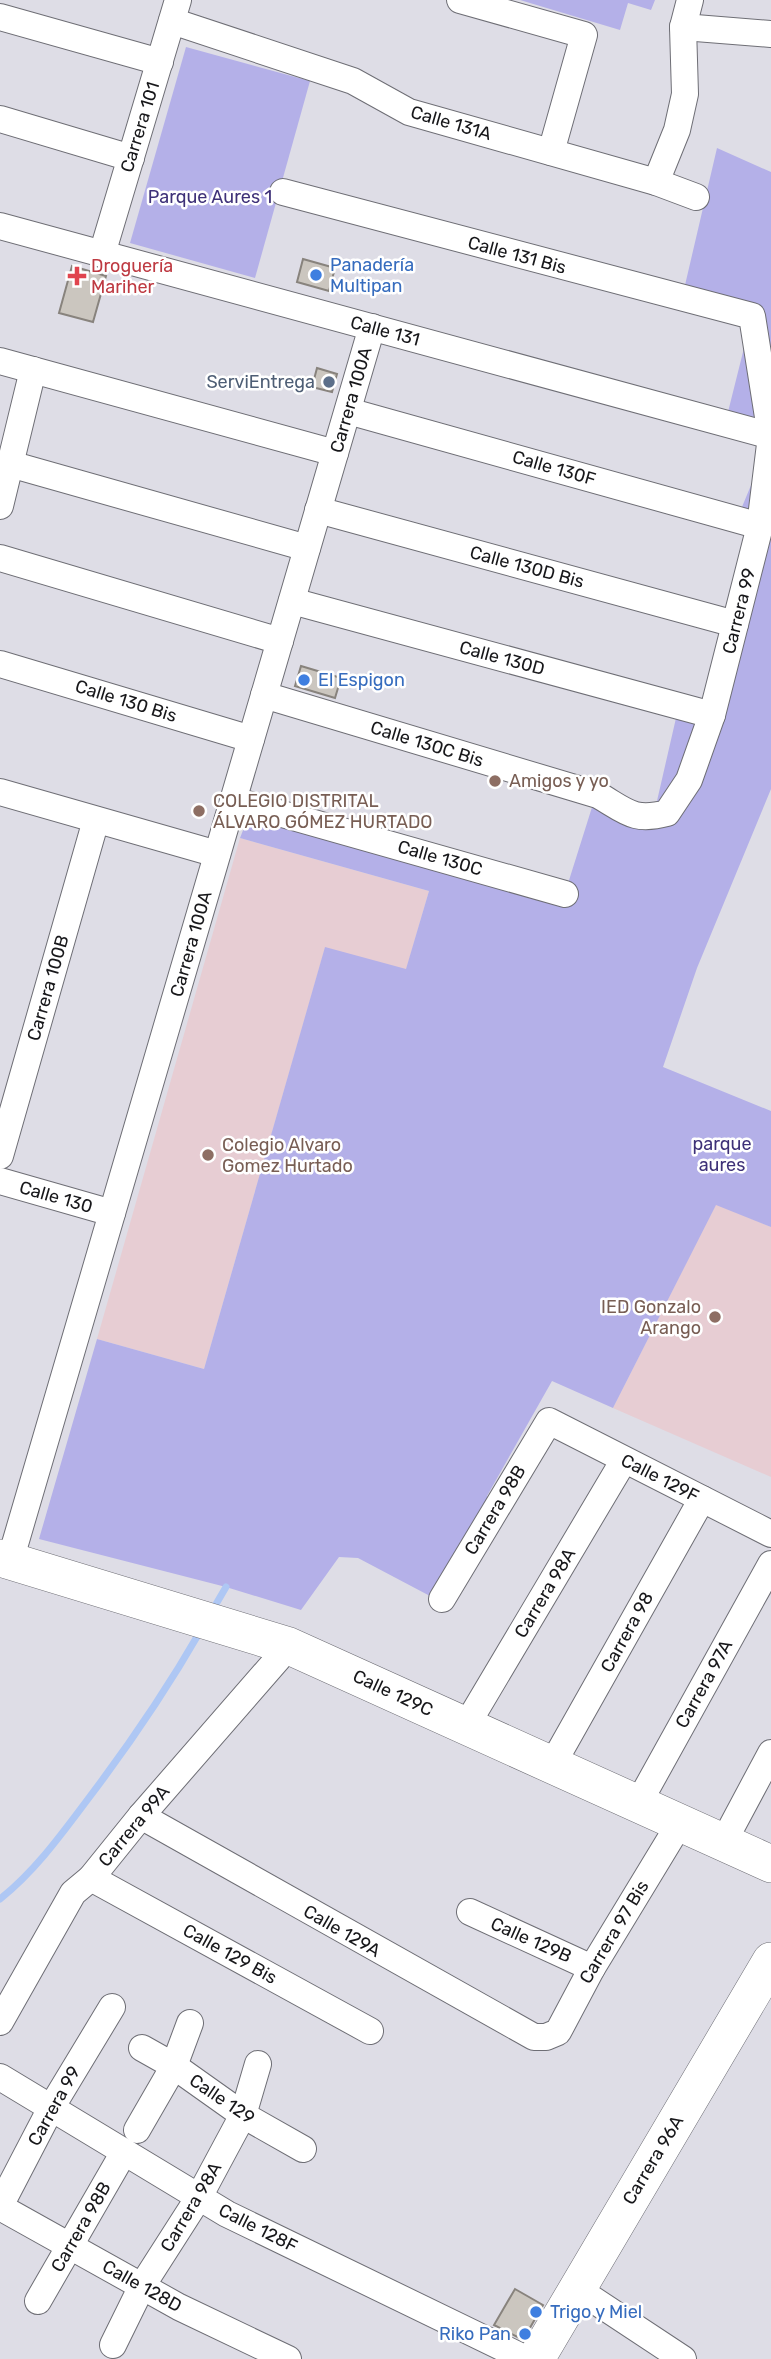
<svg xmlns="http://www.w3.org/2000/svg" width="771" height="2359" font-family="Rubik,sans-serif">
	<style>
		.education { fill: #e7cdd3 }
		.green { fill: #b4b0e8 }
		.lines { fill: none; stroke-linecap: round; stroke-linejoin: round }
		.stream { stroke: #aec7f4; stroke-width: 7 }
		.building { fill: #cbc6bf; stroke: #88837d; stroke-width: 2 }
		.street-casing { stroke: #6e6e75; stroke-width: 28 }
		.secondary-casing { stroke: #6e6e75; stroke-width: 38 }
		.street { stroke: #fff; stroke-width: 26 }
		.secondary { stroke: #fff; stroke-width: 37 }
		.shop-dot { fill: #3f7fe0; stroke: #fff; stroke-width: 2.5 }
		.health-dot { fill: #e0444e; stroke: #fff; stroke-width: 2.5 }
		.service-dot { fill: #5c6f8a; stroke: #fff; stroke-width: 2.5 }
		.education-dot { fill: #8d6e63; stroke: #fff; stroke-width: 2.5 }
		.labels { text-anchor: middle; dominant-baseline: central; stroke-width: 5; stroke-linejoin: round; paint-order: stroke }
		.street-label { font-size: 18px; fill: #17171a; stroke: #fff }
		.park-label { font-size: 18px; fill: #3e3178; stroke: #fff }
		.shop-label { font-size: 18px; fill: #366cbe; stroke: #fff; text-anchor: start }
		.health-label { font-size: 18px; fill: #be3a42; stroke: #fff; text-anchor: start }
		.service-label { font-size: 18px; fill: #4e5e75; stroke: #fff; text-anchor: end }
		.education-label { font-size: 18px; fill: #785e54; stroke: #fff; text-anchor: start }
	</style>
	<rect width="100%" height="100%" fill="#dedde6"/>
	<!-- education -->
	<g class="education">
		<polygon points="240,838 429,891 406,970 325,948 204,1369 97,1339"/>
		<polygon points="716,1204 771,1227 771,1477 613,1408"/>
	</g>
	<!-- green -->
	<g class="green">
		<polygon points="520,0 655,0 651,10 628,3 620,30"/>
		<polygon points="186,47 310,81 255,278 130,243"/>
		<polygon points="717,148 771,172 771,789 697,968 663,1067 771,1111 771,1227 716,1205 613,1408 552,1381 487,1496 488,1498 430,1596 358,1558 339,1557 301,1610 226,1587 39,1539 97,1339 204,1369 325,947 406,969 429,891 240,838 253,805 565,893 599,785 654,814 679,705 711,714 760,527 737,519 771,437 725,424 752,316 682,298"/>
	</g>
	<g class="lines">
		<!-- stream -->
		<g class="stream">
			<polyline points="212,1611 226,1587"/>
			<path d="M0,1899C35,1871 61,1835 88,1799C129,1745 167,1689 201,1630"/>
		</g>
	</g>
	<!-- building -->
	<g class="building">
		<polygon points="303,259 335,268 329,291 297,282"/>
		<polygon points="72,266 106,276 93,322 59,313"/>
		<polygon points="317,368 337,374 332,392 312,387"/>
		<polygon points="301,666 341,678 335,698 295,686"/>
		<polygon points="515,2289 543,2305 523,2340 494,2325"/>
	</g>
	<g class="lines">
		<!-- street casing -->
		<g class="street-casing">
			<g id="street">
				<polyline points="460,0 584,35 551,152"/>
				<polyline points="0,17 160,62"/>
				<polyline points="172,21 353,81 409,112 656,182 696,197"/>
				<polyline points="683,27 771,34"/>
				<polyline points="0,119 131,158"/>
				<polyline points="656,182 677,130 685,94 683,27 690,0"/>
				<polyline points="0,226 771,436"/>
				<polyline points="102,254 178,0"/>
				<polyline points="0,361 335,453"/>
				<polyline points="348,411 760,526"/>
				<polyline points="10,464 307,548"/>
				<polyline points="0,506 33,370"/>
				<polyline points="318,510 735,624"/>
				<polyline points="0,558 280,641"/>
				<polyline points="292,601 712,715"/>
				<polyline points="0,664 251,739"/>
				<path d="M264,695L598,795C626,811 633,822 667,813L689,780L712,715L760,526L771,436L752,316L283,192"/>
				<polyline points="0,792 217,854"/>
				<polyline points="233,800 565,894"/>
				<polyline points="0,1156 96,820"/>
				<polyline points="0,1181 112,1213"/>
				<polyline points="10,1561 372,327"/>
				<polyline points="442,1599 549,1421 771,1534"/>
				<polyline points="466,1726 624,1460"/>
				<polyline points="552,1765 702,1499"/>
				<polyline points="638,1804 771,1564"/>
				<polyline points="141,1816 534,2037 546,2037 558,2032 592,1968 680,1823"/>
				<polyline points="723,1843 771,1753"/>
				<polyline points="91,1878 370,2031"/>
				<polyline points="470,1912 592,1968"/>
				<polyline points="0,2022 73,1893 91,1878 141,1816 289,1646"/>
				<polyline points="142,2048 174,2066 243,2115 303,2149"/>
				<polyline points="0,2077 227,2214 526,2359"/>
				<polyline points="137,2130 174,2066 190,2023"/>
				<polyline points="0,2206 51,2108 112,2007"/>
				<polyline points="0,2207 179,2307 288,2359"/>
				<polyline points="577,2289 683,2359"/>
				<polyline points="38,2301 124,2152"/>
				<polyline points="113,2345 142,2286 199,2197 243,2115 258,2064"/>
			</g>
		</g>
		<!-- secondary casing -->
		<g class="secondary-casing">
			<g id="secondary">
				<polyline points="0,1558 289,1646 771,1864"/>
				<polyline points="536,2359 771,1961"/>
			</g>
		</g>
		<!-- street -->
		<use href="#street" class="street"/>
		<!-- secondary -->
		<use href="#secondary" class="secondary"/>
	</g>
	<!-- markers -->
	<g class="shop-dot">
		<circle cx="316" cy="275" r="7"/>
		<circle cx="304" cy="680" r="7"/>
		<circle cx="536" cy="2312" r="7"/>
		<circle cx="525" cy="2334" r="7"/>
	</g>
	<path class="health-dot" d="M73.5 265.5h7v7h7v7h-7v7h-7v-7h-7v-7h7z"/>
	<circle class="service-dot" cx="329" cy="382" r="7"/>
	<g class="education-dot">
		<circle cx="495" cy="781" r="7"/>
		<circle cx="199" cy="811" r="7"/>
		<circle cx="208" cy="1155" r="7"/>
		<circle cx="715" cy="1317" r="7"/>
	</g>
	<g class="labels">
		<!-- street labels -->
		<g class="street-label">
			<text transform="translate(451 123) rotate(16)">Calle 131A</text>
			<text transform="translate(140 127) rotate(-73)">Carrera 101</text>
			<text transform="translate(517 255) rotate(15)">Calle 131 Bis</text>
			<text transform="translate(385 331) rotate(15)">Calle 131</text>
			<text transform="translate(351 400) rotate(-74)">Carrera 100A</text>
			<text transform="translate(554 468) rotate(16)">Calle 130F</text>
			<text transform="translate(527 567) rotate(15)">Calle 130D Bis</text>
			<text transform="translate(739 611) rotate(-76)">Carrera 99</text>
			<text transform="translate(502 658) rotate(15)">Calle 130D</text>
			<text transform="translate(126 701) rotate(17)">Calle 130 Bis</text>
			<text transform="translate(427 744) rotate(17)">Calle 130C Bis</text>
			<text transform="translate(440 858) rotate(16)">Calle 130C</text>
			<text transform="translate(191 944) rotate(-74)">Carrera 100A</text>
			<text transform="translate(48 988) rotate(-74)">Carrera 100B</text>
			<text transform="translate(56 1197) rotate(16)">Calle 130</text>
			<text transform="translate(660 1478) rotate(27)">Calle 129F</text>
			<text transform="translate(495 1510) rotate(-59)">Carrera 98B</text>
			<text transform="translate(545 1593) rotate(-59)">Carrera 98A</text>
			<text transform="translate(627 1632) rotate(-61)">Carrera 98</text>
			<text transform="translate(704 1684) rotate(-61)">Carrera 97A</text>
			<text transform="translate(393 1693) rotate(25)">Calle 129C</text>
			<text transform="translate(134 1826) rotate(-50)">Carrera 99A</text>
			<text transform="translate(342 1931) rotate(30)">Calle 129A</text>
			<text transform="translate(614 1932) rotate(-59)">Carrera 97 Bis</text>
			<text transform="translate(531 1940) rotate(24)">Calle 129B</text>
			<text transform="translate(230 1954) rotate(29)">Calle 129 Bis</text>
			<text transform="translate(222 2099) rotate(34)">Calle 129</text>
			<text transform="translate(54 2106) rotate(-61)">Carrera 99</text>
			<text transform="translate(653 2160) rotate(-59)">Carrera 96A</text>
			<text transform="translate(191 2207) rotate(-59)">Carrera 98A</text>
			<text transform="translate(81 2227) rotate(-60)">Carrera 98B</text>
			<text transform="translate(258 2228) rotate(27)">Calle 128F</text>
			<text transform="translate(142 2286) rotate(29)">Calle 128D</text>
		</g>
		<!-- park labels -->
		<g class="park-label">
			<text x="210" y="197">Parque Aures 1</text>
			<text x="722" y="1144">parque<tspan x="722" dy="21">aures</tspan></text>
		</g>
		<!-- shop labels -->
		<g class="shop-label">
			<text x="330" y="265">Panadería<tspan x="330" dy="21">Multipan</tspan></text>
			<text x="318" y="680">El Espigon</text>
			<text x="550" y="2312">Trigo y Miel</text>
			<text x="511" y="2334" text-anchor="end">Riko Pan</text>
		</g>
		<!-- health labels -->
		<g class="health-label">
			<text x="91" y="266">Droguería<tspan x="91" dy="21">Mariher</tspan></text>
		</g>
		<!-- service labels -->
		<g class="service-label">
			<text x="315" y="382">ServiEntrega</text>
		</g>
		<!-- education labels -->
		<g class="education-label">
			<text x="509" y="781">Amigos y yo</text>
			<text x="213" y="801">COLEGIO DISTRITAL<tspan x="213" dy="21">ÁLVARO GÓMEZ HURTADO</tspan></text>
			<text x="222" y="1145">Colegio Alvaro<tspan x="222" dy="21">Gomez Hurtado</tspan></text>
			<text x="701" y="1307" text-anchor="end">IED Gonzalo<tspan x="701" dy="21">Arango</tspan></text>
		</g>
	</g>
</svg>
